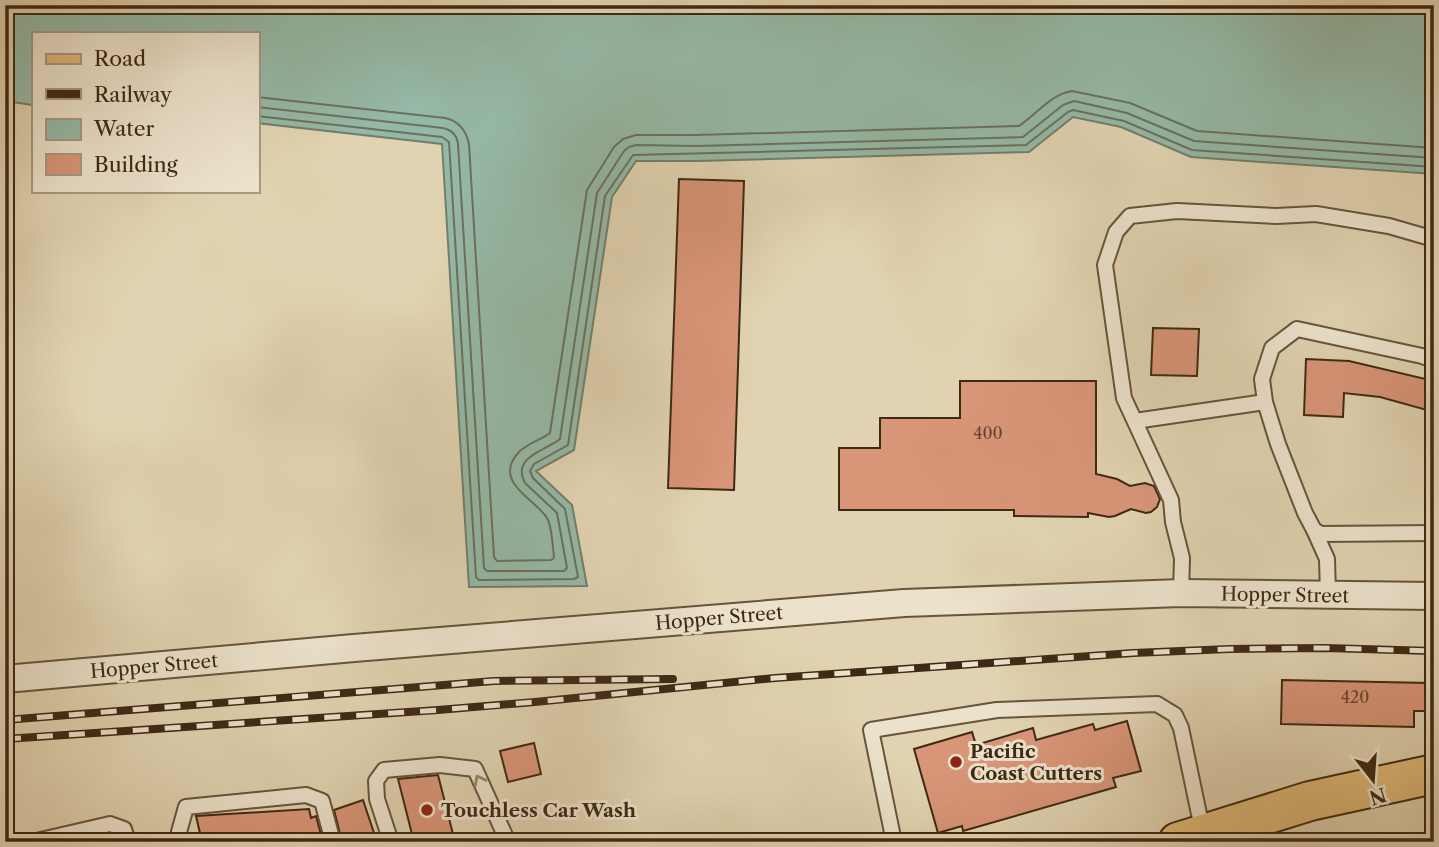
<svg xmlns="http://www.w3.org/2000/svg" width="1439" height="847" font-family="'Libre Caslon Text',serif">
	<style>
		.water { fill: #95b9a7; stroke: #727f6c; stroke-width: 2 }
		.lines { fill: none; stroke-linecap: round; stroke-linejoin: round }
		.shore { stroke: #6a715e; stroke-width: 2 }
		.building { fill: #d99578; stroke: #3e2914; stroke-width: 2 }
		.service-casing { stroke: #67543b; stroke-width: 18 }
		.minor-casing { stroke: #67543b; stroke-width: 30 }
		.primary-casing { stroke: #3e2914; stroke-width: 42 }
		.service { stroke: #ece2cc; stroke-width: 14 }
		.minor { stroke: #ece2cc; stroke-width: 26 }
		.primary { stroke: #e0ba78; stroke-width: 38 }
		.rail-casing { stroke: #3e2914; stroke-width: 8 }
		.rail { stroke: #ece2cc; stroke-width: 5; stroke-dasharray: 16; stroke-linecap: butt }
		.oneway { stroke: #958670 }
		.poi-dot { fill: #8f2418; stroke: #ece2cc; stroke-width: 2.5 }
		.labels { text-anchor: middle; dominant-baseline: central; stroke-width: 6; stroke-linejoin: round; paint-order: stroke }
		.number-label { font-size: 16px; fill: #65442d }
		.street-label { font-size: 19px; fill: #3e2914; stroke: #ece2cc }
		.poi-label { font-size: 19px; font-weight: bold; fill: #3e2914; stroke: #ece2cc; text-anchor: start }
	</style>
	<rect width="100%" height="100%" fill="#e1d3b1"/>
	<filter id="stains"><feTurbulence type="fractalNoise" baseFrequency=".00286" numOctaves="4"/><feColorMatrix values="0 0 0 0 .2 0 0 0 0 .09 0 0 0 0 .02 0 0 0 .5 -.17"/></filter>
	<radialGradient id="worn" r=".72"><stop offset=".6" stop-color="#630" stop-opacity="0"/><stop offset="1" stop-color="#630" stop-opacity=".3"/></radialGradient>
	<!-- water -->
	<polygon class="water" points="5,5 1434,5 1434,174 1191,157 1121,127 1073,117 1029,152 697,161 636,161 612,197 574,450 536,471 572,505 587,586 469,587 442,144 257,123 257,33 33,33 33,105 5,101"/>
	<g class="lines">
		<!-- shore -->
		<g class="shore">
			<path d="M257,97L445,118C459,121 466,130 469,144L494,557L497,561L551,560L554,558C553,548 552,529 548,520C540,501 491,484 518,453C526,444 541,440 550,433L587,190L614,147L623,139L636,135H696L1019,126C1036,115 1051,94 1072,91L1130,103L1197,131L1434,148"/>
			<path d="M257,107L443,128C452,130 457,136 458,144L484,568L487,571H564L567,568L557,513L525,483C511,457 545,451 560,439L597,193L624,151L629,147L636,145L697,146L1023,137L1063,105L1074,101L1127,113L1194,141L1434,158"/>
			<polyline points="257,116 442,137 449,142 476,577 479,580 574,579 578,577 565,509 533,478 530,471 534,464 568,445 605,196 633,155 1026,145 1068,112 1073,110 1124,121 1192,150 1434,167"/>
		</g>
	</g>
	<!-- building -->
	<g class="building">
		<polygon points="679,179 744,181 734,490 668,488"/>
		<polygon points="1153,328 1199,329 1197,376 1151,375"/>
		<polygon points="1306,359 1349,361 1434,381 1434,412 1380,397 1344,393 1343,417 1304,415"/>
		<polygon points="960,381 1096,381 1096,474 1117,479 1130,486 1145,483 1154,486 1160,499 1157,507 1151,512 1146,513 1131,509 1115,516 1109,517 1088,513 1088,517 1014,516 1014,510 839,510 839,448 880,448 880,418 960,418"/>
		<polygon points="1282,680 1429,683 1429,711 1414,711 1414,727 1281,724"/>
		<polygon points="1127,721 1141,771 1113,778 1116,787 963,831 962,826 938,833 914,749 972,732 976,745 1033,728 1036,740 1093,724 1095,730"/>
		<polygon points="534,743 541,774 508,782 500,751"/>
		<polygon points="438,775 455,842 414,842 398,779"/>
		<polygon points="363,800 377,842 342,842 334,810"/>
		<polygon points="309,809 311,818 316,816 323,842 202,842 196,816"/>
	</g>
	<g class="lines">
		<!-- service casing -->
		<g class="service-casing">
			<g id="service">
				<polyline points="1434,360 1422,356 1297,329 1272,348 1262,379 1265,402 1278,444 1305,513 1314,530 1321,534 1434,533"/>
				<polyline points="1135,421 1265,402"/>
				<polyline points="1314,530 1327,559 1328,595"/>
				<polyline points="1181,593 1182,558 1173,522 1171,500 1124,398 1105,265 1116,232 1130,216 1177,211 1276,216 1316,214 1389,226 1434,239"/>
				<polyline points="32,842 110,824 124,829 128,842"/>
				<polyline points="182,842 179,832 186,807 306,795 322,801 333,842"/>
				<polyline points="391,842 377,799 376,781 384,770 440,765 475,769 508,842"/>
				<polyline points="894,842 871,730 997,710 1157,704 1175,715 1181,728 1203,833"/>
			</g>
		</g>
		<!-- minor casing -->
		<g class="minor-casing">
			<polyline id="minor" points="5,679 354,648 904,603 1181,593 1434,596"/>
		</g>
		<!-- primary casing -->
		<g class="primary-casing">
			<polyline id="primary" points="1178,842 1310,801 1434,774"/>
		</g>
		<!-- service -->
		<use href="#service" class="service"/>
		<!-- minor -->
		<use href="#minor" class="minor"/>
		<!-- primary -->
		<use href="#primary" class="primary"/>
		<!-- rail casing -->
		<g class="rail-casing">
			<g id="rail">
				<polyline points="5,720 494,681 673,679"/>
				<polyline points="5,739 438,710 535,702 775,678 1133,653 1229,649 1325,648 1434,651"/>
			</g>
		</g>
		<!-- rail -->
		<use href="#rail" class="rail"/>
	</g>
	<!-- one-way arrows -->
	<defs><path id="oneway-chevron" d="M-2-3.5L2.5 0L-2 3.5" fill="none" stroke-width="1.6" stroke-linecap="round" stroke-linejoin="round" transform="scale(1.75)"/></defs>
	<use class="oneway" href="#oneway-chevron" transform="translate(479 780) rotate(-117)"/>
	<!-- markers -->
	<g class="poi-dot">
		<circle cx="956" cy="762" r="7"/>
		<circle cx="427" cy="810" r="7"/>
	</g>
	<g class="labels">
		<!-- number labels -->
		<g class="number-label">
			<text x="988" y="433">400</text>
			<text x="1355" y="697">420</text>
		</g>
		<!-- street labels -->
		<g class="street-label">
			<text transform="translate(1285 595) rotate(1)">Hopper Street</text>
			<text transform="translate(719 618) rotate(-5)">Hopper Street</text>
			<text transform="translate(154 666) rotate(-5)">Hopper Street</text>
		</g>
		<!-- poi labels -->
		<g class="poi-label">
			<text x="970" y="751">Pacific<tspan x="970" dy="22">Coast Cutters</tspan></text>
			<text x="441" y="810">Touchless Car Wash</text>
		</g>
	</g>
	<!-- margin -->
	<rect width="1439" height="847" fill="none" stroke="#e1d3b1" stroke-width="28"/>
	<rect x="7" y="7" width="1425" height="833" fill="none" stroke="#3e2914" stroke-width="3.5"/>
	<rect x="14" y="14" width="1411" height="819" fill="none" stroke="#3e2914" stroke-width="2"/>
	<!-- legend -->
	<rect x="32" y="32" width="228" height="161" fill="#ece2cc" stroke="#a69882" stroke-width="2"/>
	<rect x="46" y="54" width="35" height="10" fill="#e0ba78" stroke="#a69882" stroke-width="2"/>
	<text x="94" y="66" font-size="21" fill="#3e2914">Road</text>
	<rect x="46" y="89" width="35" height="10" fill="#3e2914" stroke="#a69882" stroke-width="2"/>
	<text x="94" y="102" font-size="21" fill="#3e2914">Railway</text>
	<rect x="46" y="119" width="35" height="21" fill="#95b9a7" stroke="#a69882" stroke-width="2"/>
	<text x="94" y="136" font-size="21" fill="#3e2914">Water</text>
	<rect x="46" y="154" width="35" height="21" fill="#d99578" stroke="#a69882" stroke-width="2"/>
	<text x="94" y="172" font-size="21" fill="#3e2914">Building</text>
	<!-- north arrow -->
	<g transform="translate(1373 780) rotate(163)" stroke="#ece2cc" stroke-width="5" paint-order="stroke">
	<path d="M0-5L12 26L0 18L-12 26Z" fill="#3e2914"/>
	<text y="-10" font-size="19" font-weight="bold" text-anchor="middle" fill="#3e2914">N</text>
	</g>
	<rect width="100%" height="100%" filter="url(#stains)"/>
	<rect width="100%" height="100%" fill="url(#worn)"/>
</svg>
